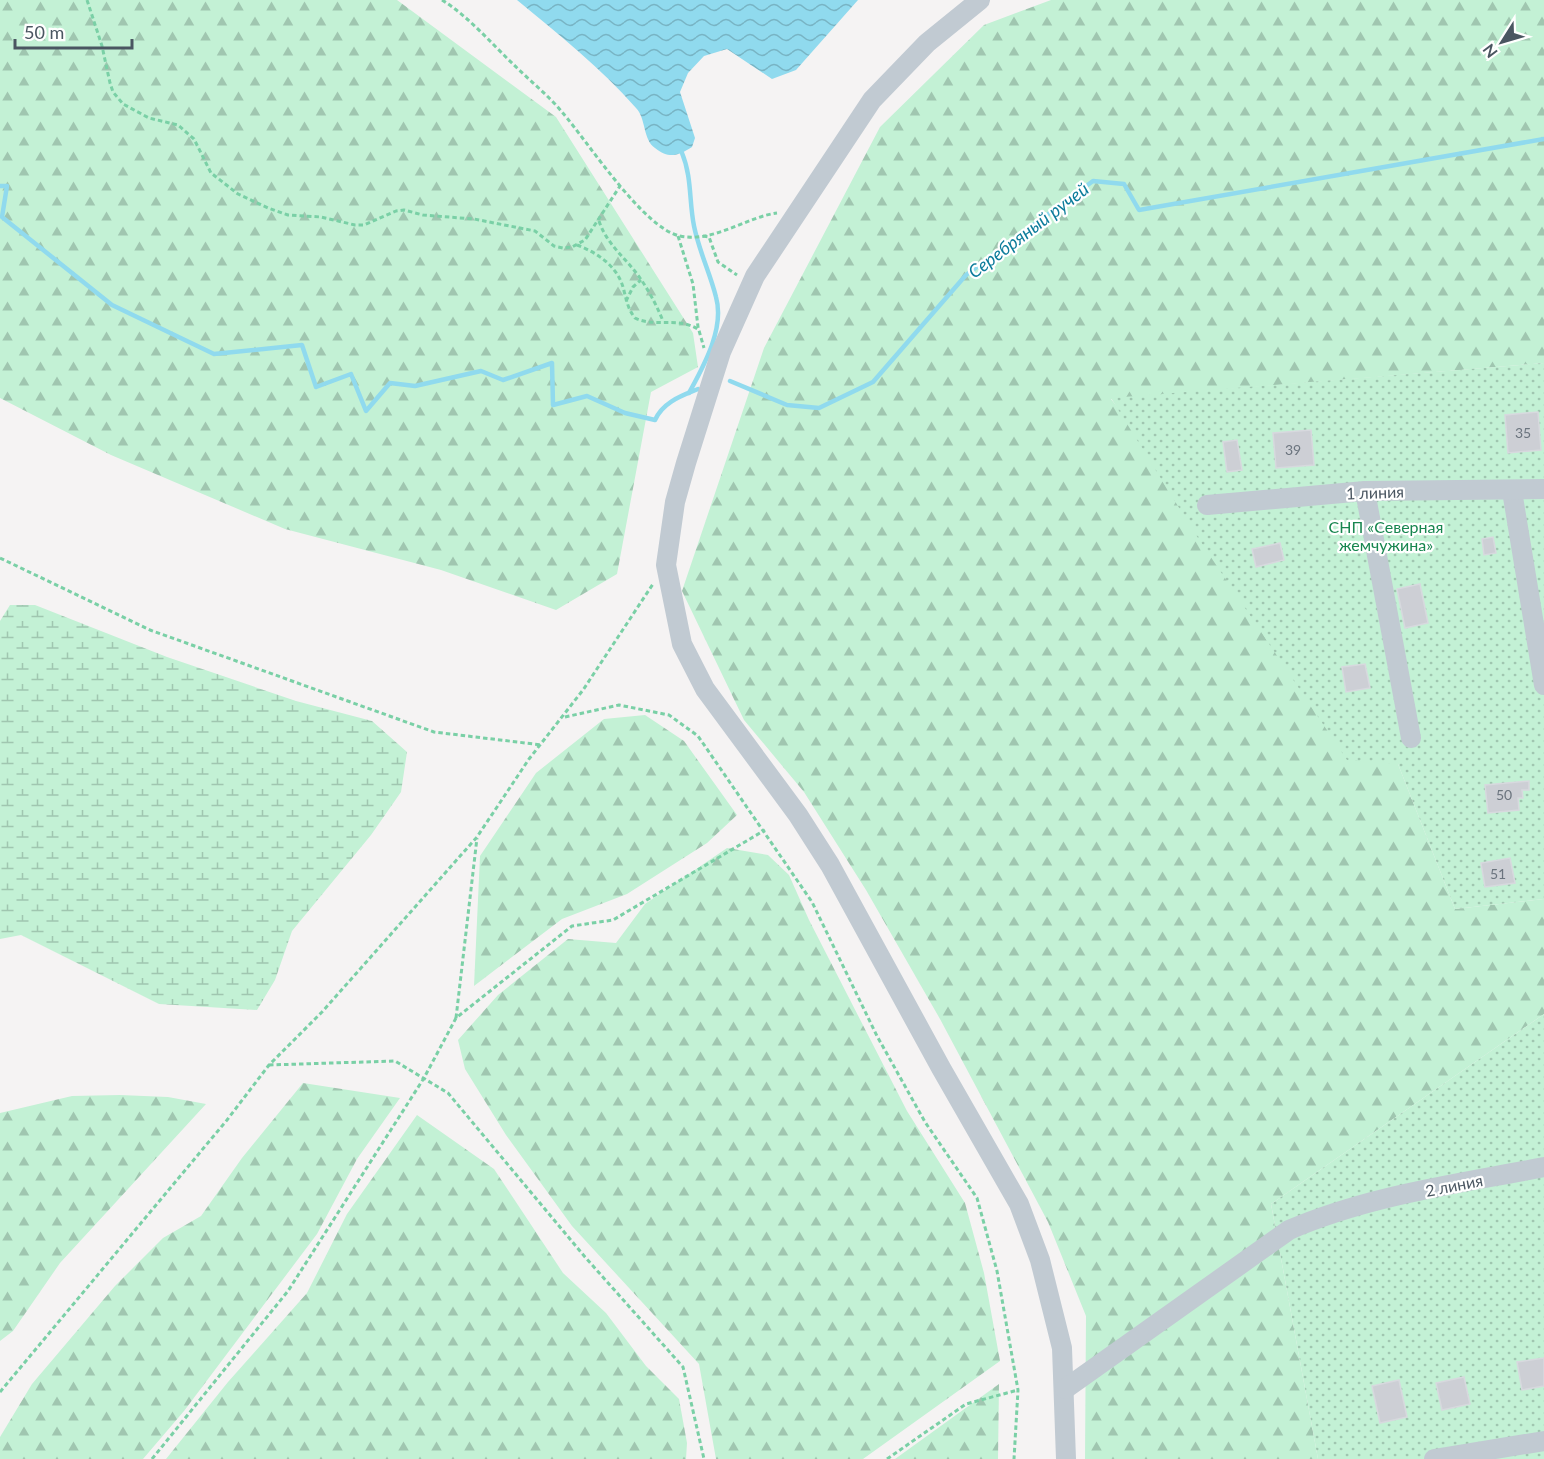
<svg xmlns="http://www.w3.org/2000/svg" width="1544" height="1459" font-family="Lato,sans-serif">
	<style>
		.forest { fill: url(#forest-firs) }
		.wetland { fill: url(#wetland-marsh) }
		.garden { fill: url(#garden-dots) }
		.water { fill: url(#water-waves) }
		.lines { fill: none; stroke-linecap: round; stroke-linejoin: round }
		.stream { stroke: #90daee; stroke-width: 4.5 }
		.building { fill: #cdcfd5; stroke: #d7d9de; stroke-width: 1.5 }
		.path { stroke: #7ad0a6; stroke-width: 3; stroke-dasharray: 4.5 3; stroke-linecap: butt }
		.minor { stroke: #c1cad2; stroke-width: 20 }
		.labels { text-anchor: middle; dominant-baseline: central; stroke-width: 4.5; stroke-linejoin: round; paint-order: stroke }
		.number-label { font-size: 14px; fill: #6b747e }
		.street-label { font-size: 16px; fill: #4a5661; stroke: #fff }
		.park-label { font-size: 16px; fill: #17864f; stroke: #fff }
		.water-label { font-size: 18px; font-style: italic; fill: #0c7c9b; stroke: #fff }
	</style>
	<defs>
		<pattern id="forest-firs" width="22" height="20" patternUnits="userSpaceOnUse" patternTransform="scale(1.5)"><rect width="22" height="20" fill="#c3f1d5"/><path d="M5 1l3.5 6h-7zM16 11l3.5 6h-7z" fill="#a0c6b0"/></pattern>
		<pattern id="wetland-marsh" width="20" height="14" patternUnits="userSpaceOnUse" patternTransform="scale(1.5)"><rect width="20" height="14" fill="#c3f1d5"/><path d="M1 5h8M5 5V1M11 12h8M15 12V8" fill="none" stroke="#a0c6b0"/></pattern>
		<pattern id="garden-dots" width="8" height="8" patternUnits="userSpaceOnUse" patternTransform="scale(1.5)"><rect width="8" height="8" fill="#c3f1d5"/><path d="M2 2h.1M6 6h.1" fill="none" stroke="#a0c6b0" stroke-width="1.8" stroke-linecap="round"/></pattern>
		<pattern id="water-waves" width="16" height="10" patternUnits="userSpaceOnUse" patternTransform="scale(1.5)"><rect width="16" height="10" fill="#90daee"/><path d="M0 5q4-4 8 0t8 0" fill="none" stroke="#78b4c4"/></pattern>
	</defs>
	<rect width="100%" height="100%" fill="#f5f3f3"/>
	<!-- forest -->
	<g class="forest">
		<polygon points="0,0 397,0 556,117 693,333 698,367 651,392 617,574 556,610 441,570 285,529 111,455 0,398"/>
		<polygon points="1051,0 1544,0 1544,363 1111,399 1398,764 1455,909 1544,899 1544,1014 1271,1204 1318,1459 1085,1459 1086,1316 1048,1222 940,1019 866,890 804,792 744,720 682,591 764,348 880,127 984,25"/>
		<polygon points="645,715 684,741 737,815 707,843 627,894 562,919 474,986 480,856 536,773 604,719"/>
		<polygon points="727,848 768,855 789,875 809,920 907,1111 965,1203 984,1273 1000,1361 863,1459 716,1459 699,1364 572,1226 506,1135 465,1069 458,1040 498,995 568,939 616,943 645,904"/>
		<polygon points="303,1083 400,1098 357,1159 317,1234 184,1411 143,1459 0,1459 0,1437 32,1384 115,1286 163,1238 201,1216 242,1158"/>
		<polygon points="120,1095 168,1097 206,1104 60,1263 13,1331 0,1341 0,1113 72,1096"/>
		<polygon points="417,1115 494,1169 563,1273 606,1313 646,1366 679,1399 687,1443 686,1459 166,1459 228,1382 307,1293 347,1214"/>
		<polygon points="999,1384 998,1459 895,1459"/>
	</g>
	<!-- wetland -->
	<polygon class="wetland" points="10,605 35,605 167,657 296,701 372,721 407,752 401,792 371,835 292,931 275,980 257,1010 159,1004 21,935 0,939 0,621"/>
	<!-- garden -->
	<g class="garden">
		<polygon points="1544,363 1544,899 1455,909 1398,764 1347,760 1194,532 1111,398"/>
		<polygon points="1544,1014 1544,1459 1318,1459 1271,1204"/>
	</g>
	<!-- water -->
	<path class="water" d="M517,0H858L796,70L772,79L727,49L704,56L688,73L680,92L695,138L692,147C678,156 669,159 655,148C643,140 646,118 636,108C601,68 558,34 517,0Z"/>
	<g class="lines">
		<!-- stream -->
		<g class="stream">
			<path d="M682,153C692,177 689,202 694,226C699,251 710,273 716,297C725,329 703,367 689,393"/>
			<path d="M0,186H7L2,217L112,305L214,354L302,345L316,387L351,374L366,411L390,383L415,386L481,371L503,380L552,363L553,405L587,396L625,413L655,420C663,402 681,396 698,389"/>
			<polyline points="730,381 787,405 819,408 873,382 966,275 1093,181 1124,184 1139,210 1544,139"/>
		</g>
	</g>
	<!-- building -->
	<g class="building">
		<polygon points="1538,412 1541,450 1508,453 1505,415"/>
		<polygon points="1311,430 1314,465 1276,468 1273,433"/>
		<polygon points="1237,440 1242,470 1227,472 1223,442"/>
		<polygon points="1493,537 1496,553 1484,555 1482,539"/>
		<polygon points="1280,543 1284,560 1256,567 1252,549"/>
		<polygon points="1420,584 1428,623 1405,628 1397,589"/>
		<polygon points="1365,664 1370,688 1346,692 1342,667"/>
		<polygon points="1529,781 1529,790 1522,790 1523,798 1518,798 1519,810 1488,813 1485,785"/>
		<polygon points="1510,858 1515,883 1485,887 1481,863"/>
		<polygon points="1544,1358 1544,1386 1522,1390 1517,1362"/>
		<polygon points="1464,1377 1470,1404 1442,1410 1436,1383"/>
		<polygon points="1399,1380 1407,1417 1380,1423 1372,1386"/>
	</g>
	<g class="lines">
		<!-- path -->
		<g class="path">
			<polyline points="87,0 102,46 110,83 113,92 123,104 149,118 178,125 194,139 211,173 238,194 268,208 288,215 321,217 355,225 364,225 396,211 404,210 423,215 474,219 535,231 554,246 563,248 572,247 585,240 620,186"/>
			<path d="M442,0C468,16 491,43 513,64C529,80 548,95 562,112C588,142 644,229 680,236C714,243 746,217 777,213"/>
			<path d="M599,221C607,245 626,258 640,278C649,291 657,306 663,321"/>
			<polyline points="678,236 693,284 698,327 704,348"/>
			<polyline points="703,236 709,237 718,262 737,275"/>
			<path d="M577,245C598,253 619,267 624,291C627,302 628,309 635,318C655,328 679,316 699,330"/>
			<polyline points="626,301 633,287 641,280"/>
			<polyline points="0,558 150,630 434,732 542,745"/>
			<polyline points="565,717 619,705 669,715 698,736 812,902 877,1036 925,1122 977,1198 997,1271 1018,1390 1014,1459"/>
			<polyline points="456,1018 477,838"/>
			<polyline points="269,1065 395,1061 448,1093 585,1257 683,1367 704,1459"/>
			<polyline points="0,1392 227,1120 269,1065 322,1012 477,837 529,759 583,690 653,584"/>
			<polyline points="152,1459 288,1291 424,1078 456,1018 572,926 613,920 765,830"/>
			<polyline points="887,1459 966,1404 1018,1390"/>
		</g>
		<!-- minor -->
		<g class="minor">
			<polyline points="980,0 927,43 872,100 755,276 721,352 686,463 675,502 666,565 682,644 705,689 798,815 830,865 941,1068 1019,1204 1040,1260 1062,1348 1066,1459"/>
			<polyline points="1365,491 1411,738"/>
			<polyline points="1512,491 1544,685"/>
			<polyline points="1207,505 1365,491 1544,489"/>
			<path d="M1065,1389L1289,1230C1370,1195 1458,1184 1544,1167"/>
			<polyline points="1434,1459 1544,1441"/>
		</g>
	</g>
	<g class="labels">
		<!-- number labels -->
		<g class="number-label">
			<text x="1523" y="432">35</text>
			<text x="1293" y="449">39</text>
			<text x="1504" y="794">50</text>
			<text x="1498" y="873">51</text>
		</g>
		<!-- street labels -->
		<g class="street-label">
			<text transform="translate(1375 492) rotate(-2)">1 линия</text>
			<text transform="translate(1454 1185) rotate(-11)">2 линия</text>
		</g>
		<!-- park labels -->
		<g class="park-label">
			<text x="1386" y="526">СНП «Северная<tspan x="1386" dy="18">жемчужина»</tspan></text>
		</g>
		<!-- water labels -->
		<g class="water-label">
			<text transform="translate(1028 230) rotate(-37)">Серебряный ручей</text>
		</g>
	</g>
	<!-- north arrow -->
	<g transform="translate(1502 42) rotate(233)" stroke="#ffffff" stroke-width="4.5" paint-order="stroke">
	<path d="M0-4.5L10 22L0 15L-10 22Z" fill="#4a5661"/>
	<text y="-9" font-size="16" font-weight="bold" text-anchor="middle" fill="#4a5661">N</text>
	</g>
	<!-- scale -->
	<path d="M15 39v9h117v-9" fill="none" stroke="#4a5661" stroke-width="3"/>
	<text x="24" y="39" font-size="18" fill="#4a5661" stroke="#ffffff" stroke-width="4.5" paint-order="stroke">50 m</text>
</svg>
